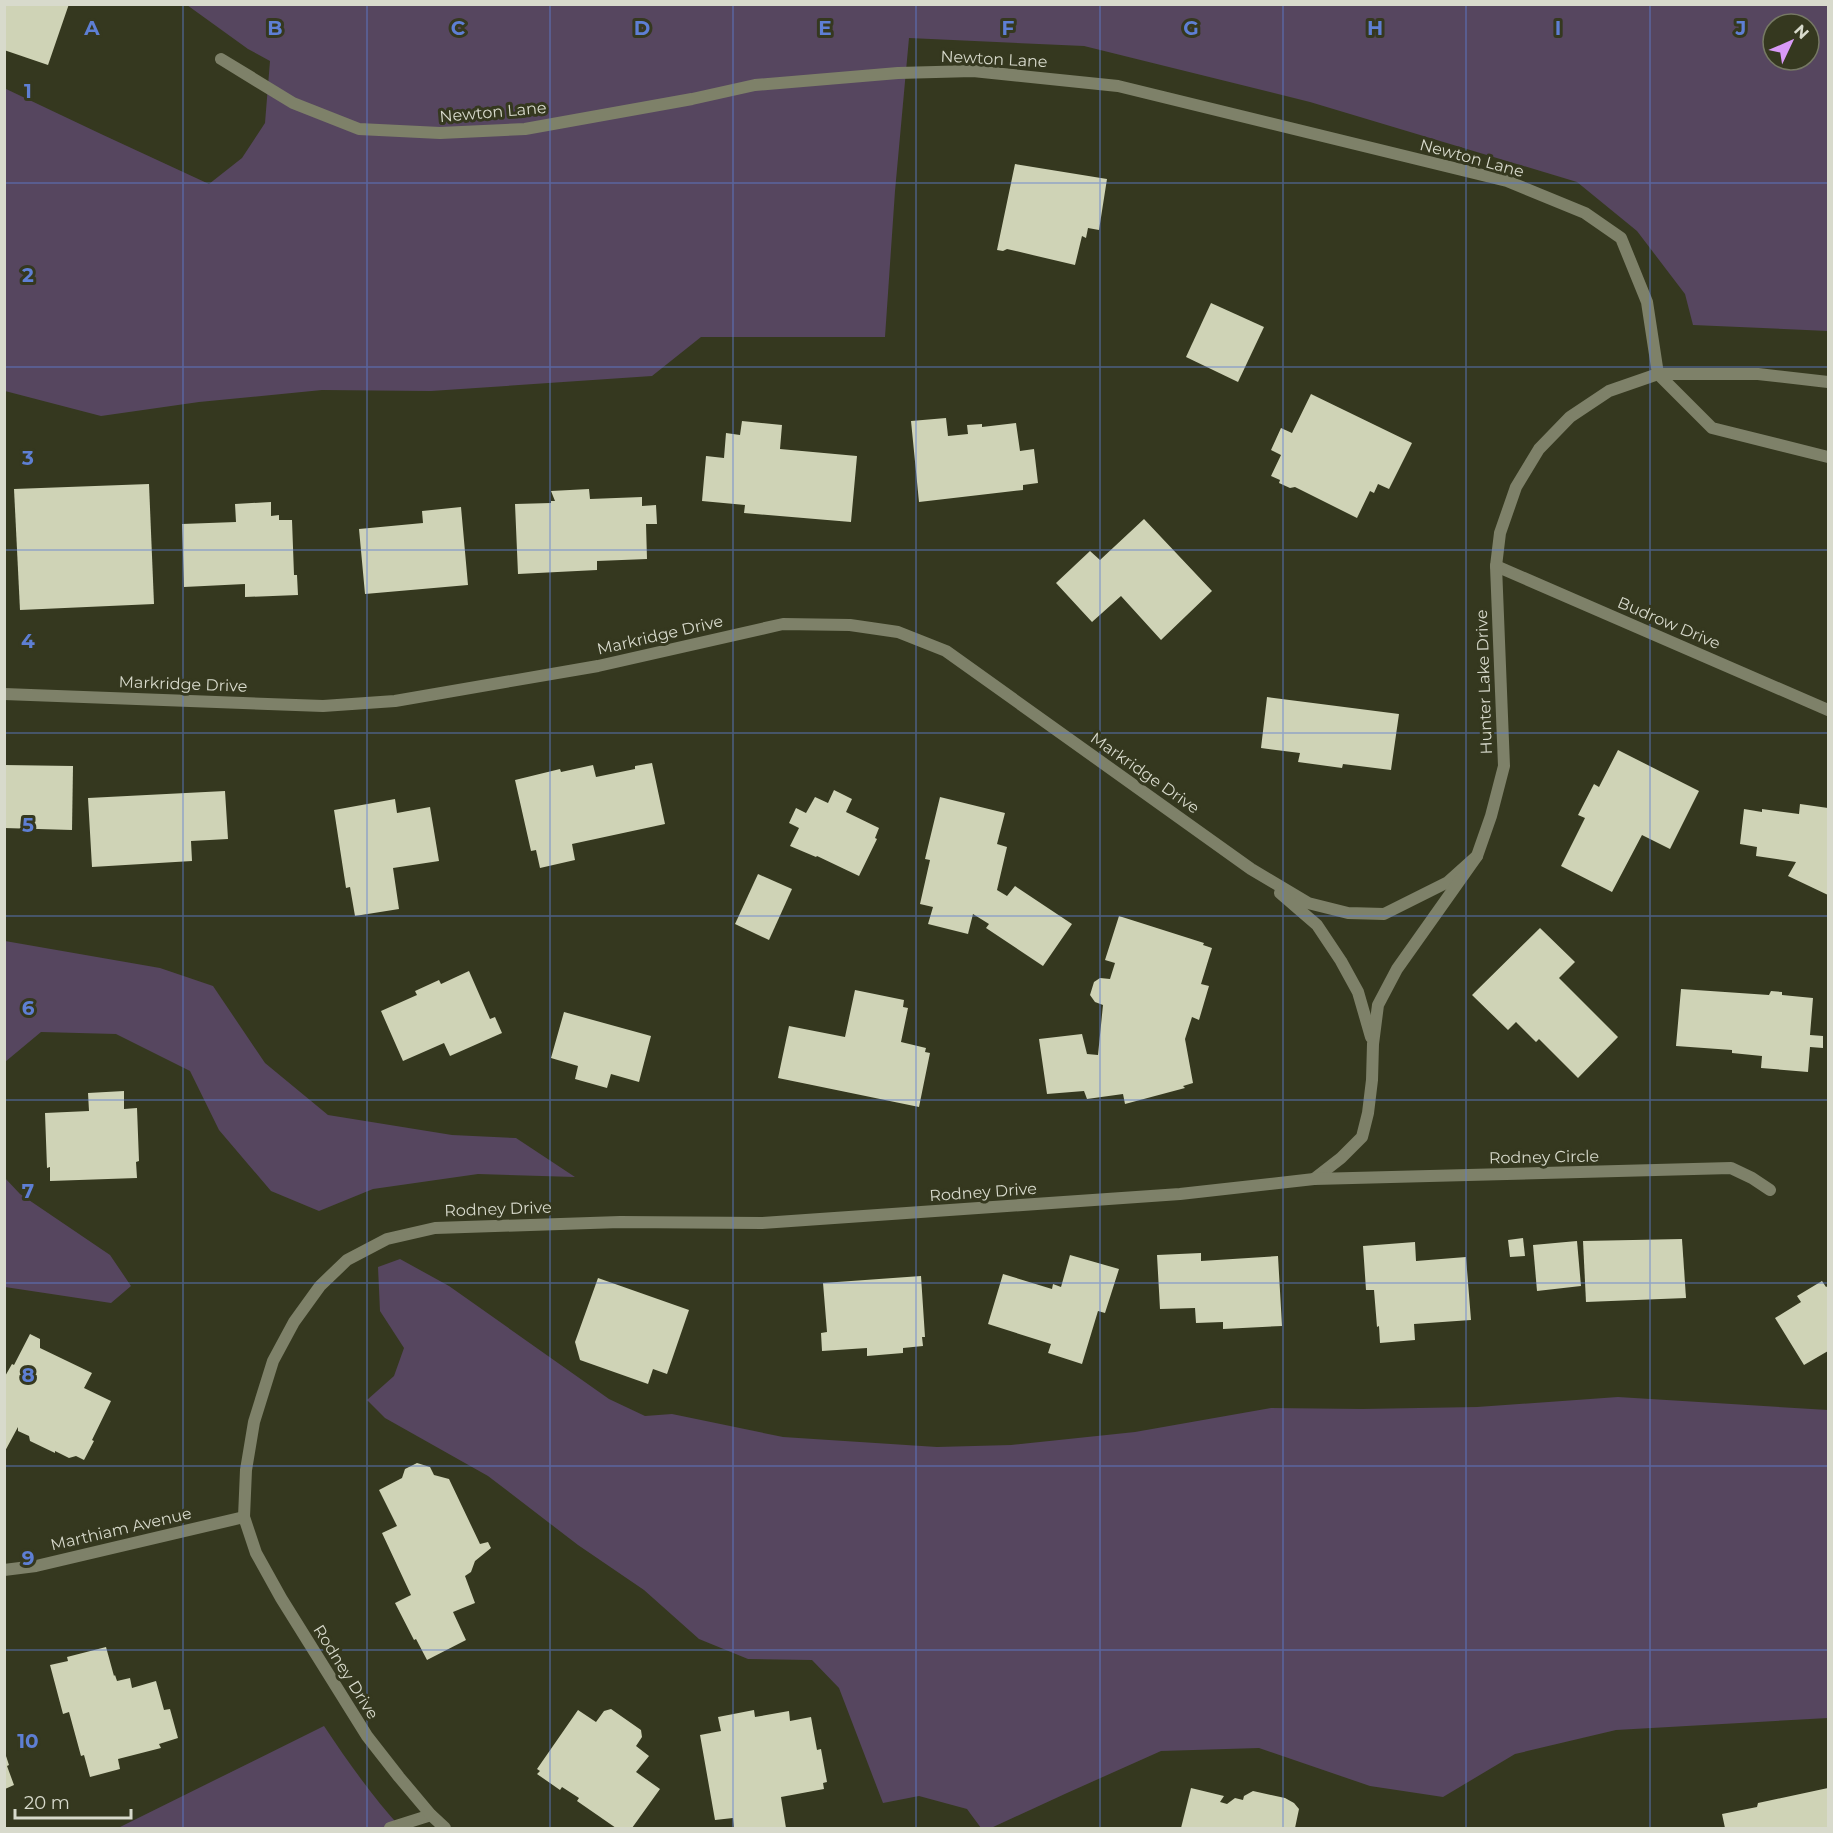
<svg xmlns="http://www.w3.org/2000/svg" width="1833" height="1833" font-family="Montserrat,sans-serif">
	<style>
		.green { fill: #56465f; fill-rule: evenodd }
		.building { fill: #cfd3b6 }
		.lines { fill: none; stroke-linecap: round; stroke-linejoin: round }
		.lane { stroke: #7e8169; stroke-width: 12 }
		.street { stroke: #7e8169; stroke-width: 12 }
		.grid { fill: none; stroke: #5e7fd4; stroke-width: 1.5; stroke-opacity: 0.55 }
		.labels { text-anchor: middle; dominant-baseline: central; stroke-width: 6; stroke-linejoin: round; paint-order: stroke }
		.street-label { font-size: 16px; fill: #d8dacc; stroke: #35381f }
		.grid-label { font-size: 20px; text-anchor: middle; font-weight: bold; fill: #5e7fd4; stroke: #35381f; stroke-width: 6; stroke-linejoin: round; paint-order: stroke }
	</style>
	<rect width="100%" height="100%" fill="#35381f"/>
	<!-- green -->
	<g class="green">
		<path d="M187,5H1828V331L1693,325L1685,294L1637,231L1577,182L1310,102L1084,46L909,38L895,191L885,337H701L652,376L431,391L322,390L199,402L101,416L5,391L4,88L101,134L209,184L242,158L265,123L270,61L248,49ZM1773,24H1809V60H1773Z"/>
		<polygon points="5,941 160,968 213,986 265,1063 328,1115 452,1135 516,1138 575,1177 478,1174 373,1189 319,1211 271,1191 219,1130 190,1071 116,1034 41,1032 5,1062"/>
		<polygon points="4,1177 20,1194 110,1255 131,1286 111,1303 5,1287"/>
		<polygon points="400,1259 449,1286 609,1399 645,1416 672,1414 783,1437 937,1447 1011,1445 1135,1432 1271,1408 1362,1409 1477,1407 1618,1397 1828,1410 1828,1718 1616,1730 1515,1754 1443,1797 1370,1786 1259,1748 1161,1751 1067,1793 991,1828 981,1828 967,1809 919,1796 883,1803 839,1688 812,1660 748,1659 699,1639 644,1590 578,1545 488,1476 385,1418 367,1400 394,1376 404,1348 380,1311 378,1267"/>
		<path d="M324,1726C348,1762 372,1796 401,1828H118Z"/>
	</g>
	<!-- building -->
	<g class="building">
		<polygon points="4,4 69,4 48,65 4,50"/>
		<polygon points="1015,164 1107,179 1099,230 1088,228 1086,238 1082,236 1075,265 1007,249 1003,251 997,250"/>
		<polygon points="1211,303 1264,327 1238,382 1186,357"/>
		<polygon points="1311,394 1412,443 1389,489 1378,484 1374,493 1370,491 1357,518 1295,487 1290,488 1279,483 1280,480 1271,476 1281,455 1271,450 1281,428 1292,433"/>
		<polygon points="946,418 948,436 968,434 967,425 982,424 982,427 1016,423 1020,451 1034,449 1038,483 1023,485 1023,490 919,502 911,421"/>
		<polygon points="742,421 782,425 780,449 857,456 851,522 744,513 745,505 702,501 706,456 724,458 726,433 740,435"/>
		<polygon points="149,484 154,604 20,610 14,489"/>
		<polygon points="589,489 590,499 642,497 642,506 656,505 657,524 646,524 647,559 597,561 597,570 518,574 515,504 551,503 551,501 555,501 551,491"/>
		<polygon points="271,502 271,516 279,515 279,520 292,520 294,575 297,575 298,595 245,597 245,584 184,587 182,524 236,522 235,504"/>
		<polygon points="461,507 468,585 365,594 359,529 423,523 422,511"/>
		<polygon points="1144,519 1212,591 1161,640 1121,596 1092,622 1056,583 1090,551 1100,560"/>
		<polygon points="1267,697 1399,714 1391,770 1343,764 1342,768 1298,762 1300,753 1261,748"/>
		<polygon points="1618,750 1699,791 1670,849 1642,835 1612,892 1561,866 1585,818 1578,815 1594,784 1599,787"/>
		<polygon points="652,763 665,824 572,844 575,860 540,868 536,850 531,851 515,780 560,769 561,772 593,765 596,777 635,769 635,766"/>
		<polygon points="4,765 73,766 72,830 4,828"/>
		<polygon points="834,790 852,799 846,812 879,828 875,838 877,839 859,876 817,856 816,857 790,846 799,828 789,823 796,808 806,813 815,797 828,803"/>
		<polygon points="225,791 228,839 191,841 192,861 92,867 88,798"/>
		<polygon points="940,797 1005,813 997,844 1007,847 997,890 1007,896 1015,886 1072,924 1043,966 986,928 989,924 973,914 968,934 928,924 933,907 920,904 930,860 925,859"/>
		<polygon points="395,799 397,813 430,807 439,861 393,868 399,909 355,916 350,887 346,888 334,810"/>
		<polygon points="1800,804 1828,808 1828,895 1788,876 1796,862 1756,856 1757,847 1740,844 1744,809 1762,812 1762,809 1799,814"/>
		<polygon points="758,874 792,889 769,940 735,924"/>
		<polygon points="1119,916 1204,943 1203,945 1212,948 1201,984 1209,986 1199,1020 1192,1017 1185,1039 1193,1083 1183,1086 1185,1088 1125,1104 1123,1094 1087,1099 1084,1091 1047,1094 1039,1039 1082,1034 1087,1054 1098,1055 1103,1005 1095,1002 1090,995 1094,982 1100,978 1110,979 1115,963 1105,960"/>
		<polygon points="1540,928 1575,962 1559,978 1618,1037 1578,1078 1539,1039 1536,1042 1516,1022 1508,1030 1472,995"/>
		<polygon points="469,971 490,1019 495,1017 502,1033 450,1056 444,1043 403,1061 381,1011 417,995 415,991 439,980 441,984"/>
		<polygon points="1681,989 1769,995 1771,991 1782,992 1782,995 1813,998 1810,1035 1823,1036 1823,1048 1810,1047 1808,1072 1761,1068 1762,1056 1732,1053 1732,1050 1676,1046"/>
		<polygon points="855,990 904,1000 903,1007 908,1008 901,1042 926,1048 925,1052 930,1053 919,1107 778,1078 789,1026 845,1037"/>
		<polygon points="564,1012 651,1036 639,1082 611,1074 607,1088 575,1079 578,1066 551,1058"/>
		<polygon points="124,1091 124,1109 137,1108 139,1161 136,1162 137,1178 50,1181 50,1167 47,1168 45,1113 89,1111 88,1093"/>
		<polygon points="1523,1238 1525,1256 1510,1257 1508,1240"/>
		<polygon points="1682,1239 1686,1298 1586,1302 1583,1241"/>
		<polygon points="1577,1241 1581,1286 1537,1291 1533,1245"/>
		<polygon points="1415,1242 1416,1261 1466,1257 1471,1320 1414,1324 1415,1340 1380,1343 1379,1326 1377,1327 1374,1290 1366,1290 1363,1246"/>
		<polygon points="1201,1253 1201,1261 1278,1256 1282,1326 1223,1329 1223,1322 1196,1323 1195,1308 1160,1309 1157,1255"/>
		<polygon points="1070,1255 1119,1269 1105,1313 1098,1311 1082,1364 1048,1353 1051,1344 988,1324 1003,1274 1052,1289 1053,1284 1061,1287"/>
		<polygon points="921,1276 925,1337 922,1337 923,1346 903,1348 903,1353 867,1356 867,1348 822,1351 821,1333 827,1332 823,1283"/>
		<polygon points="598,1278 689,1310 667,1374 653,1369 648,1384 580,1360 575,1342"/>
		<polygon points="1822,1281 1826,1287 1828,1286 1828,1351 1804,1365 1775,1318 1801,1302 1797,1296"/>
		<polygon points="30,1334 40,1339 40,1348 92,1373 84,1388 111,1401 92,1440 94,1441 84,1460 76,1456 69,1458 55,1451 55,1453 30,1441 29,1436 18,1431 18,1427 4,1453 4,1378 12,1364 14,1365"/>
		<polygon points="417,1463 430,1467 434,1475 449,1479 480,1544 488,1542 491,1548 475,1561 471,1572 465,1576 475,1603 453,1612 466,1640 427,1660 416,1639 414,1640 395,1603 411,1595 382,1533 397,1526 379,1490 402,1478 405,1469"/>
		<polygon points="106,1647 114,1676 115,1675 117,1681 130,1678 132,1688 156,1681 164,1710 170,1709 178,1738 159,1744 161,1748 118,1759 120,1769 90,1777 84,1755 81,1756 69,1712 63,1714 50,1665 68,1661 67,1657"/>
		<polygon points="611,1709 641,1730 642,1737 636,1746 649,1756 636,1772 660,1789 632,1828 616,1828 577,1801 579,1798 562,1787 560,1790 537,1774 540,1771 537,1769 578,1710 596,1722 604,1711"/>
		<polygon points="754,1710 755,1717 789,1711 790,1721 811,1717 817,1750 821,1749 827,1782 823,1783 824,1789 781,1797 786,1828 734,1828 733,1818 715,1820 700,1735 721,1731 718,1717"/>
		<polygon points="5,1753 9,1765 7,1766 14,1785 5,1789"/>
		<polygon points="1191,1788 1224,1796 1220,1802 1227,1804 1235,1798 1243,1800 1244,1796 1253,1791 1285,1798 1294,1803 1299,1809 1295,1828 1181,1828"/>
		<polygon points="1828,1788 1828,1828 1725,1828 1722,1814 1757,1807 1758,1803"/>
	</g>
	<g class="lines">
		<!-- lane -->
		<g class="lane">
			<polyline points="221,59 293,103 359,129 440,133 525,129 692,99 755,85 898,73 973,71 1118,86 1507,181 1585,213 1621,238 1647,302 1658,374 1712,428 1828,457"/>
			<polyline points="390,1828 431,1815"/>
		</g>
		<!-- street -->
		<g class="street">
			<polyline points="1496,566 1828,710"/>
			<polyline points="4,694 323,706 395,701 598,666 783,624 850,625 898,632 946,651 1251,869 1308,903 1348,913 1384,914 1448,882 1477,856"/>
			<polyline points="1280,893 1317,925 1341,961 1358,992 1371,1037"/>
			<polyline points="1314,1179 1341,1158 1362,1137 1368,1113 1372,1080 1373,1044 1378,1005 1397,969 1477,856 1491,816 1504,766 1496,566 1500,533 1516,487 1539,449 1570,417 1609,391 1658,374 1758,374 1828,382"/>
			<polyline points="4,1570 36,1566 244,1517"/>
			<polyline points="445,1828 431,1815 399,1777 367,1736 281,1598 256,1553 244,1517 246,1470 254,1422 273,1361 294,1322 320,1286 347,1260 387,1239 435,1228 620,1222 762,1223 1180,1194 1314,1179 1731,1168 1752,1178 1770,1190"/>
		</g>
	</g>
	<!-- grid -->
	<path class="grid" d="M183,4V1828M367,4V1828M550,4V1828M733,4V1828M916,4V1828M1100,4V1828M1283,4V1828M1466,4V1828M1650,4V1828M4,183H1828M4,367H1828M4,550H1828M4,733H1828M4,916H1828M4,1100H1828M4,1283H1828M4,1466H1828M4,1650H1828"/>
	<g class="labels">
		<!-- street labels -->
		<g class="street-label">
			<text transform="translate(994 59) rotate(3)">Newton Lane</text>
			<text transform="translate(493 112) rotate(-5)">Newton Lane</text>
			<text transform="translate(1472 158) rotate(15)">Newton Lane</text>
			<text transform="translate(1669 623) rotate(23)">Budrow Drive</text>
			<text transform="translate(660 635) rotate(-13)">Markridge Drive</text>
			<text transform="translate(1484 682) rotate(-92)">Hunter Lake Drive</text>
			<text transform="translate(183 684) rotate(2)">Markridge Drive</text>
			<text transform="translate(1145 773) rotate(35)">Markridge Drive</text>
			<text transform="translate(1544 1157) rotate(-1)">Rodney Circle</text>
			<text transform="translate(983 1192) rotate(-4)">Rodney Drive</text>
			<text transform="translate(498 1209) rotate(-2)">Rodney Drive</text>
			<text transform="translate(121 1529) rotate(-13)">Marthiam Avenue</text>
			<text transform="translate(346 1672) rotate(58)">Rodney Drive</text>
		</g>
	</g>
	<g class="grid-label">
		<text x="92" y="35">A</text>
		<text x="275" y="35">B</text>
		<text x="458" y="35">C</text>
		<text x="642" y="35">D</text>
		<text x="825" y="35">E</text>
		<text x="1008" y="35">F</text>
		<text x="1191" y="35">G</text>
		<text x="1375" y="35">H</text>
		<text x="1558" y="35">I</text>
		<text x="1741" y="35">J</text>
		<text x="28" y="98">1</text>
		<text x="28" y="282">2</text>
		<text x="28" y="465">3</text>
		<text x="28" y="648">4</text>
		<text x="28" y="832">5</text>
		<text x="28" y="1015">6</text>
		<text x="28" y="1198">7</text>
		<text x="28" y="1382">8</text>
		<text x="28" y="1565">9</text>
		<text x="28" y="1748">10</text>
	</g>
	<!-- border -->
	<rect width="1833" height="1833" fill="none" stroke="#d8dacc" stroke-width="12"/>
	<!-- north arrow -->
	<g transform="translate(1791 42) rotate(46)"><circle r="28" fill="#35381f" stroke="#767964" stroke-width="1.5"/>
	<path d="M0-4.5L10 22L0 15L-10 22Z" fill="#d99af7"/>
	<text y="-9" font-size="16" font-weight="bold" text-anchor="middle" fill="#d8dacc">N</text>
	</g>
	<!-- scale -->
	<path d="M15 1809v9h116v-9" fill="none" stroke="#d8dacc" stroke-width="3"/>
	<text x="24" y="1809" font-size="18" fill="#d8dacc" stroke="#35381f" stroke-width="4.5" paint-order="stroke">20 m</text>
</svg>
